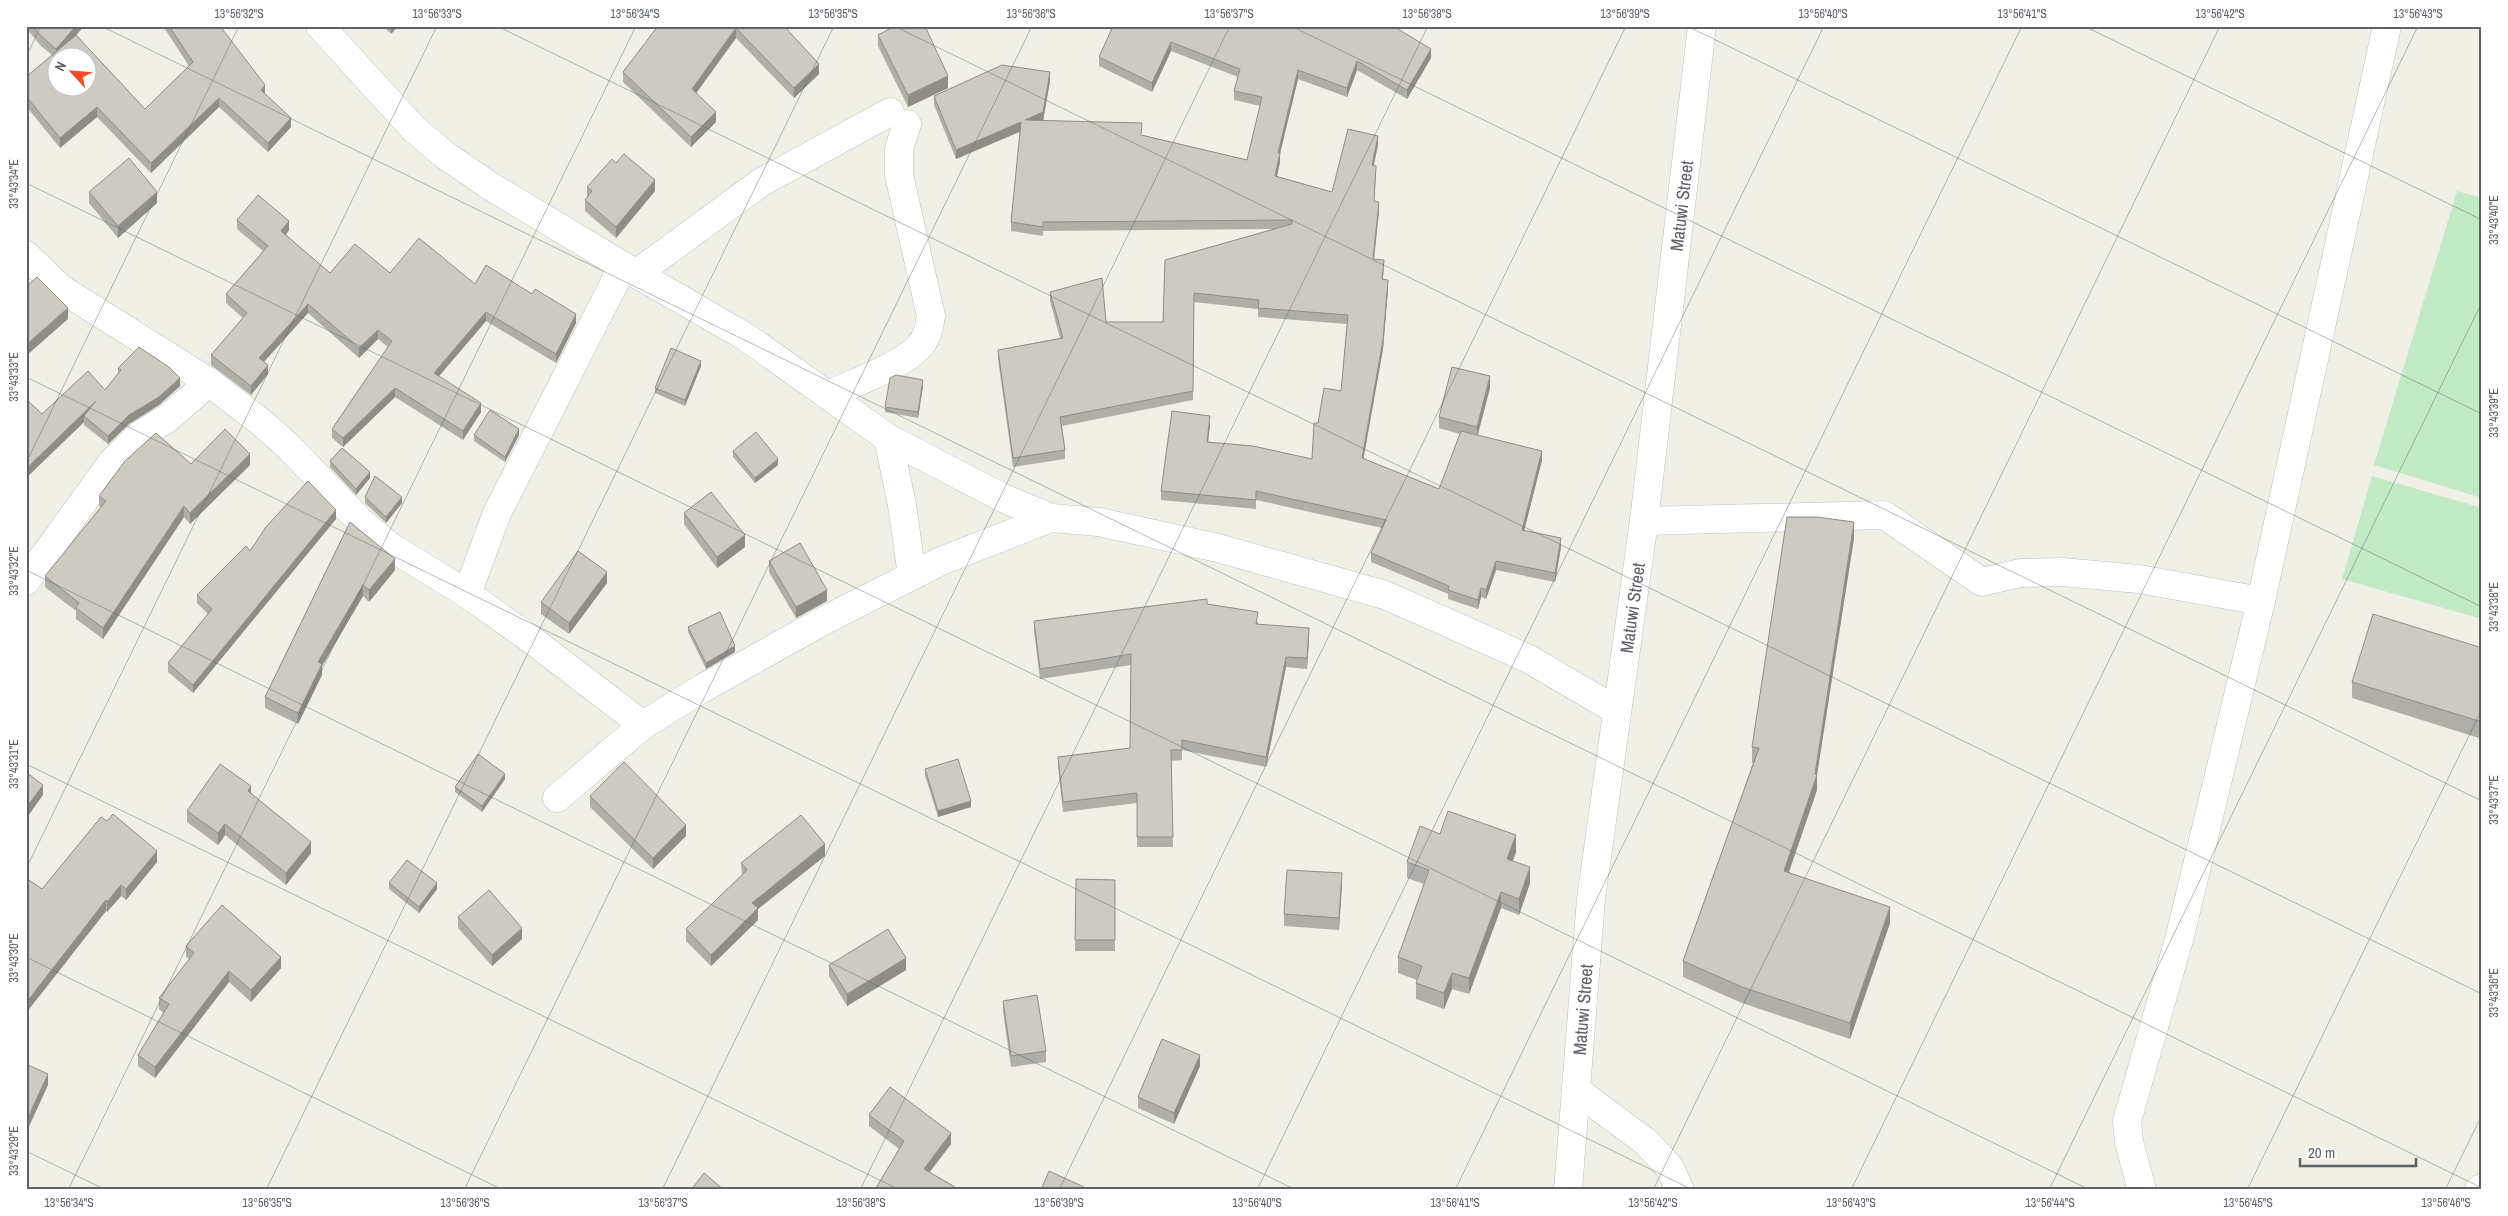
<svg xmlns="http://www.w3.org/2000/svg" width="2508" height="1216" font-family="'Archivo Narrow',sans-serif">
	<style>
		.green { fill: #c1eac5 }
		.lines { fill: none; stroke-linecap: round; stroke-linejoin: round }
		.street-casing { stroke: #bebfc6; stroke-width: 29 }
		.street { stroke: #fff; stroke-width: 28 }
		.wall { fill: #afaea8 }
		.shaded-wall { fill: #8f8d88 }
		.building { fill: #cccac3; stroke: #8f8d88; fill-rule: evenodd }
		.ticks { fill: none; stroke: #5d6168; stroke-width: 1; stroke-opacity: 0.45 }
		.labels { text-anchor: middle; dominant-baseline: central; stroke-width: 5; stroke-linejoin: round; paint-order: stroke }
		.street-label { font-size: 18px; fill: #5d6168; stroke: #fff }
		.neatline { fill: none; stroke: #5d6168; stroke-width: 2 }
		.ticks-label { font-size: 12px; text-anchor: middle; fill: #5d6168 }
	</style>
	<rect width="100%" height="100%" fill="#f1f0e6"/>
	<!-- green -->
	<g class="green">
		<polygon points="2457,191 2482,198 2482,498 2374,465"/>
		<polygon points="2372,476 2482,508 2482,619 2342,579"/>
	</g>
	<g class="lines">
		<!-- street casing -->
		<g class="street-casing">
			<g id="street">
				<polyline points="320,26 414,129 445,155 487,184 623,266 746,337 888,438 1003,498 1051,518 1099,522 1218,548 1385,595 1529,659 1616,710"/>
				<polyline points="26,255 60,288 209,382 263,424 288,446 362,523 391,547 467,594 524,634 643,725"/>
				<polyline points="636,274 760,183 890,112"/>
				<path d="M829,395C853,383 900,366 918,348C927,339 929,328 931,316L899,175V149L907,124"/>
				<polyline points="888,438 902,505 912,575"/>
				<polyline points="1644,521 1884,515 1982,582 2020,573 2062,572 2139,579 2261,601"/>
				<polyline points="26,581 113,461 140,435 168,418 209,382"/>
				<polyline points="467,594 497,513 623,266"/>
				<polyline points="557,798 643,725 703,688 823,621 941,561 1051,518"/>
				<polyline points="1576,1090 1646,1142 1670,1168 1680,1190"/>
				<path id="s1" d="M1568,1190L1591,899L1644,521L1702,26"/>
				<polyline points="2142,1190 2129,1142 2127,1121 2180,936 2261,601 2387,26"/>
				<polyline points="2479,1190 2482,1188"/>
			</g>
		</g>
		<!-- street -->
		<use href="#street" class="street"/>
	</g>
	<!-- wall -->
	<g class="wall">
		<polygon points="26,26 84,26 76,35 145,109 189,66 163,26 220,26 265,94 291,127 268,152 219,107 151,173 97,117 60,148 26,106 26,77 52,55 41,46 26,28"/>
		<polygon points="383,26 398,26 391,34"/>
		<polygon points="658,26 784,26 819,74 794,98 736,38 696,93 716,122 691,147 623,82 623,72"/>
		<polygon points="1113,26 1396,28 1431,58 1407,99 1357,70 1347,97 1298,79 1280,153 1280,162 1277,177 1332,192 1378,145 1373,166 1376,175 1374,201 1379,211 1374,259 1384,269 1383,279 1388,289 1383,349 1363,459 1439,489 1460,434 1439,428 1439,417 1490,388 1477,435 1542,460 1524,531 1561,547 1555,582 1496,570 1486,599 1481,597 1478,609 1448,599 1448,594 1371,562 1371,553 1382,528 1256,500 1256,509 1161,500 1161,491 1210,425 1208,442 1312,459 1318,423 1341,391 1347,324 1258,317 1258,309 1194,302 1193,400 1062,426 1065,450 1065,459 1013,467 998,359 998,350 1060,338 1050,301 1050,292 1106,322 1163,322 1165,260 1274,229 1043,231 1043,236 1011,231 1011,222 1020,132 956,159 934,105 934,96 1050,81 1043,121 1142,135 1247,160 1260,106 1234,100 1234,91 1238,77 1171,51 1152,92 1099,66 1099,57"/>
		<polygon points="878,35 948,88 908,107 878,46"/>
		<polygon points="587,187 655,191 616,238 585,211 585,200 587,197"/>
		<polygon points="89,192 157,203 118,238 89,203"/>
		<polygon points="237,220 289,230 286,235 330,273 390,273 475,284 576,323 556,363 486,321 439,376 481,412 463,440 395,397 343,447 332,438 332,429 388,347 378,339 359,358 308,313 264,362 268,374 251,395 211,365 211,355 243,318 226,303 226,294 263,251 237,229"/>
		<polygon points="701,366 685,406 655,393 655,388"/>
		<polygon points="118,368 180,386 159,405 129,424 108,444 84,425 84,422 26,478 26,399 42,414 105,390 118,373"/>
		<polygon points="923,386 918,418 885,412 885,407"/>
		<polygon points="474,435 519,435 505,462 474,441"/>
		<polygon points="733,451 778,465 755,483 733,457"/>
		<polygon points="330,461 370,478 356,495 330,467"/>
		<polygon points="191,464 250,465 190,524 184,517 103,639 76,619 76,611 45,587 45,576 101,507 99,506 99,496"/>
		<polygon points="365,497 402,503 386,523 365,503"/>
		<polygon points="684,513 745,547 717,568 684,524"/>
		<polygon points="336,519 193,693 168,672 168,663 208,614 197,603 197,595 250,551"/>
		<polygon points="350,522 395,570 369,602 363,596 322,666 322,675 298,724 265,708 265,697"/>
		<polygon points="1854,538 1817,774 1817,790 1789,872 1890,923 1850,1039 1742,1003 1683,977 1683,961 1753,763 1752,763 1752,747"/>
		<polygon points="769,561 827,601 796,618 769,572"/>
		<polygon points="607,583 569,634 541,614 541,602"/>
		<polygon points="1207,604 1258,622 1258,624 1309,638 1307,669 1286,667 1266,767 1182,750 1182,760 1171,761 1173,847 1137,847 1137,803 1063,812 1058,767 1058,757 1130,748 1131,665 1040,679 1034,631 1034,621"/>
		<polygon points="688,627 735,652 706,669 688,632"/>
		<polygon points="2482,648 2482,739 2352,698 2352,682"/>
		<polygon points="925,769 971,807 938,817 925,775"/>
		<polygon points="505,779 482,812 455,792 455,787"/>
		<polygon points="251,793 311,853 286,885 225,835 218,845 187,822 187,811"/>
		<polygon points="590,796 686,836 653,869 590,807"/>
		<polygon points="1440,834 1516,852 1513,861 1530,883 1519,915 1501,908 1469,994 1452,989 1444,1009 1416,999 1416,983 1417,980 1398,973 1398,957 1424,884 1407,878 1407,862"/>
		<polygon points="825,856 758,909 758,920 711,966 686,941 686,929 742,875 741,863"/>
		<polygon points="157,862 126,900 121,896 107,912 106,911 26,1013 26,878 42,889"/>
		<polygon points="1076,879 1115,880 1115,951 1075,951"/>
		<polygon points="389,883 437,889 419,913 389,889"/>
		<polygon points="1342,884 1339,930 1284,926 1284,914"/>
		<polygon points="458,917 522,939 492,966 458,928"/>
		<polygon points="186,946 281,968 251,1002 229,982 155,1078 138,1066 138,1055 164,1013 159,1009 159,998 189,959 186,957"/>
		<polygon points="829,965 906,970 847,1006 829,976"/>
		<polygon points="1003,1001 1046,1051 1046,1062 1011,1067 1003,1012"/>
		<polygon points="1200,1066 1174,1124 1138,1108 1138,1097"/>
		<polygon points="869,1115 951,1144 930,1172 960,1190 876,1190 876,1188 899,1149 869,1126"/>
	</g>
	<!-- shaded-wall -->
	<g class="shaded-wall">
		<polygon points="76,26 84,26 56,59 56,49"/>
		<polygon points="391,26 398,26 391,34"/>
		<polygon points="736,28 736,38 692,99 692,89"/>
		<polygon points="1171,42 1171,51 1152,92 1152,83"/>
		<polygon points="1431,49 1431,58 1407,99 1407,90"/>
		<polygon points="1357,61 1357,70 1347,97 1347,88"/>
		<polygon points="819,64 819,74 794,98 794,88"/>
		<polygon points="1298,70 1298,79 1278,162 1278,153"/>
		<polygon points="1050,72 1050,81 1043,121 1025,120"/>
		<polygon points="948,76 948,88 908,107 908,95"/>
		<polygon points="265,85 265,95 261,90"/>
		<polygon points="219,98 219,107 151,173 151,163"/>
		<polygon points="97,107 97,117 60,148 60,138"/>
		<polygon points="716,112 716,122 691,147 691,137"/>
		<polygon points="291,118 291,127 268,152 268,143"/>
		<polygon points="1021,122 1021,131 956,159 956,150"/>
		<polygon points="1378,136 1378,145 1372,174 1372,165"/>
		<polygon points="1280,153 1280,162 1275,185 1275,176"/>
		<polygon points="655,180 655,191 616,238 616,227"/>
		<polygon points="157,192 157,203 118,238 118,226"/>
		<polygon points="1379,202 1379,211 1373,268 1373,259"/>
		<polygon points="289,221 289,230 281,240 281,231"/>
		<polygon points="1388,280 1388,289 1383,349 1362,467 1362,458"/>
		<polygon points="308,304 308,313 259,367 259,358"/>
		<polygon points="68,308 68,319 26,356 26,345"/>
		<polygon points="486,312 486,321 434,382 434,373"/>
		<polygon points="576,314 576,323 556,363 556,354"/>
		<polygon points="378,330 378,339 359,358 359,348"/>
		<polygon points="701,361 701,366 685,406 685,400"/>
		<polygon points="268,365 268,374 251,395 251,386"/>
		<polygon points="1490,376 1490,388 1477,438 1477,427"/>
		<polygon points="180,378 180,386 159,405 129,424 108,444 108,436 129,415"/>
		<polygon points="923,380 923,386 918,418 918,412"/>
		<polygon points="395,388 395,397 343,447 343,438"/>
		<polygon points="96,401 84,416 84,422 26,478 26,469"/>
		<polygon points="481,403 481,412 463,440 463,431"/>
		<polygon points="1210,416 1210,425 1207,451 1207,442"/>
		<polygon points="519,429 519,435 505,462 505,457"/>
		<polygon points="1542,451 1542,460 1522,539 1522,530"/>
		<polygon points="250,454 250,465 190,524 190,513"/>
		<polygon points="778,459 778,465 755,483 755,478"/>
		<polygon points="370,472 370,478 356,495 356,489"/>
		<polygon points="402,497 402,503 386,523 386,517"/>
		<polygon points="184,506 184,517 103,639 103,628"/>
		<polygon points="336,510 336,519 193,693 193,685"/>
		<polygon points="1854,522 1854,538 1817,775 1817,790 1784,886 1784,871 1815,774"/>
		<polygon points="745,535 745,547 717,568 717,557"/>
		<polygon points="1561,538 1561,547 1555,582 1555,573"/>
		<polygon points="395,559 395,570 369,602 369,590"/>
		<polygon points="1496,561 1496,570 1486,599 1486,590"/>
		<polygon points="607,572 607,583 569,634 569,623"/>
		<polygon points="363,585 363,596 322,666 322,675 298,724 298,713 318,662"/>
		<polygon points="1481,588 1481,597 1478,609 1478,600"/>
		<polygon points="827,590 827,601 796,618 796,607"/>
		<polygon points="1309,628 1309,638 1307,669 1307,658"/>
		<polygon points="735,646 735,652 706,669 706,663"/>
		<polygon points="1286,657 1286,667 1266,767 1266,757"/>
		<polygon points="505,774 505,779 482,812 482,806"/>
		<polygon points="43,785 43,795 26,819 26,808"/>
		<polygon points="251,786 251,797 248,791"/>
		<polygon points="971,801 971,807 938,817 938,811"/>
		<polygon points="225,824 225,835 218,845 218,833"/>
		<polygon points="686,825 686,836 653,869 653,858"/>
		<polygon points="1516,835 1516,852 1507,875 1507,859"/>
		<polygon points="311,842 311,853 286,885 286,873"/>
		<polygon points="825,844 825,856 758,909 758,920 711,966 711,955 752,903"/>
		<polygon points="157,851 157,862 126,900 126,889"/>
		<polygon points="1530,867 1530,883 1519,915 1519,899"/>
		<polygon points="1342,873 1342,884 1339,930 1339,918"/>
		<polygon points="437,883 437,889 419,913 419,907"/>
		<polygon points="121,885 121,896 107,912 107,902"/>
		<polygon points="1501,892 1501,908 1469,994 1469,978"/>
		<polygon points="106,900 106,911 26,1013 26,1003"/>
		<polygon points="1890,907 1890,923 1850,1039 1850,1023"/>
		<polygon points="522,928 522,939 492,966 492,955"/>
		<polygon points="281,957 281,968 251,1002 251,990"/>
		<polygon points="906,958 906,970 847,1006 847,994"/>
		<polygon points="229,971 229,982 155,1078 155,1067"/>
		<polygon points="1452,973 1452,989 1444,1009 1444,993"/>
		<polygon points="1200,1055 1200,1066 1174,1124 1174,1113"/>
		<polygon points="48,1074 48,1085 26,1133 26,1122"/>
		<polygon points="951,1133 951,1144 924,1179 924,1169"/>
	</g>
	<!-- building -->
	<g class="building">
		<polygon points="33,26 76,26 56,49 41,36"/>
		<path d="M169,26H220L265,85L261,90L291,118L268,143L219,98L151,163L97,107L60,138L26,96V77L76,35L145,109L193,62ZM58,58H88V88H58Z"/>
		<polygon points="658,26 784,26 819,64 794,88 736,28 692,89 716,112 691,137 623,72"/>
		<polygon points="895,26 925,26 948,76 908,95 878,35"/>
		<polygon points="1113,26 1393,26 1431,49 1407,90 1357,61 1347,88 1298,70 1278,153 1280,153 1275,176 1332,192 1348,129 1378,136 1372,165 1376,166 1374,201 1379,202 1373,259 1384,260 1382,279 1388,280 1383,340 1362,458 1439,489 1461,431 1542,451 1522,530 1561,538 1555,573 1496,561 1486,590 1481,588 1478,600 1448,590 1449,586 1371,553 1386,520 1256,491 1256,500 1161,491 1172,411 1210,416 1207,442 1253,446 1312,459 1314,423 1318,423 1324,388 1341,391 1348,315 1258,308 1259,300 1194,293 1193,391 1060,417 1065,450 1013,458 998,350 1063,338 1050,292 1102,278 1106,322 1163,322 1165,260 1292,224 1292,220 1043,222 1043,227 1011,222 1021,122 956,150 934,96 1002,65 1050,72 1043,112 1025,120 1142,123 1141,135 1247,160 1262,97 1234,91 1240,69 1171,42 1152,83 1099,57"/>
		<polygon points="624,154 655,180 616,227 585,200 592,191 587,187 612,159 616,163"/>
		<polygon points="129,158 157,192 118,226 89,192"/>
		<polygon points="258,195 289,221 281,231 330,273 355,244 390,273 419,238 475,284 486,265 532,294 535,289 576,314 556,354 486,312 434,373 481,403 463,431 395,388 343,438 332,429 392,341 378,330 359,348 308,304 259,358 268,365 251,386 211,355 247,313 226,294 268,246 237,220"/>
		<polygon points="37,277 68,308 26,345 26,287"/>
		<polygon points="139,347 169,367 180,378 159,397 129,415 108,436 84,416 96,401 26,469 26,399 42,414 88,371 105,390 121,370 118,368"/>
		<polygon points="671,348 701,361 685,400 655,388"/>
		<polygon points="1452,367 1490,376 1477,427 1439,417"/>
		<polygon points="896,375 923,380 918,412 885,407 890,378"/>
		<polygon points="490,410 519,429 505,457 474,435"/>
		<polygon points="225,429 250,454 190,513 184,506 103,628 76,608 79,603 45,576 106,501 99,496 125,461 156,433 191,464"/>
		<polygon points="756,432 778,459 755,478 733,451"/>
		<polygon points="342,448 370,472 356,489 330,461"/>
		<polygon points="375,476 402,497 386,517 365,497"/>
		<polygon points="308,481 336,510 193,685 168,663 212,609 197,595 246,546 250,551 266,527"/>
		<polygon points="711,492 745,535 717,557 684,513"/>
		<polygon points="1787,517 1817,517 1854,522 1815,774 1817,775 1784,871 1890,907 1850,1023 1742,987 1683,961 1759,748 1752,747"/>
		<polygon points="350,522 395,559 369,590 363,585 318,662 322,664 298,713 265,697"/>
		<polygon points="800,543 827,590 796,607 769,561"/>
		<polygon points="578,551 607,572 569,623 541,602"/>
		<polygon points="1207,599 1207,604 1258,612 1256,624 1309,628 1307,658 1286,657 1266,757 1182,740 1182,750 1171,750 1173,837 1137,837 1137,793 1063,802 1058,757 1130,748 1131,654 1040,669 1034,621"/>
		<polygon points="720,612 735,646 706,663 688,627"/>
		<polygon points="2373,614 2482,648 2482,722 2352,682"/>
		<polygon points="478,754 505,774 482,806 455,787"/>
		<polygon points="958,759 971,801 938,811 925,769"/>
		<polygon points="624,762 686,825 653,858 590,796"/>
		<polygon points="220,764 251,786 248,791 311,842 286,873 225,824 218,833 187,811"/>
		<polygon points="26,772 43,785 26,808"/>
		<polygon points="1448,811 1516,835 1507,859 1530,867 1519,899 1501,892 1469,978 1452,973 1444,993 1416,983 1422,966 1398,957 1429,870 1407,862 1420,826 1440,834"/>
		<polygon points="113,814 157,851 126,889 121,885 107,902 106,900 26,1003 26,878 42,889 101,817 107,821"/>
		<polygon points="801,815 825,844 752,903 758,908 711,955 686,929 747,870 741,863"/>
		<polygon points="407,860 437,883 419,907 389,883"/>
		<polygon points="1287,870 1342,873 1339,918 1284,914"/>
		<polygon points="1076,879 1115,880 1115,940 1075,940"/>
		<polygon points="489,890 522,928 492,955 458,917"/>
		<polygon points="222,905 281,957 251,990 229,971 155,1067 138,1055 169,1004 159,998 194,953 186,946"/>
		<polygon points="888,929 906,958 847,994 829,965"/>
		<polygon points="1037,995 1046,1051 1011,1056 1003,1001"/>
		<polygon points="1162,1039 1200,1055 1174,1113 1138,1097"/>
		<polygon points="26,1064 48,1074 26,1122"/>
		<polygon points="890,1087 951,1133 924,1169 960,1190 878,1190 876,1188 904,1141 869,1115"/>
		<polygon points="1049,1171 1084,1187 1082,1190 1041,1190"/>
		<polygon points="704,1173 724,1190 691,1190"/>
	</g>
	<!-- ticks -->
	<path class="ticks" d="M101,26L2482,1188M497,26L2482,994M894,26L2482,801M1291,26L2482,607M1687,26L2482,414M2084,26L2482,220M2481,26L2482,27M26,57L41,26M26,183L2090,1190M26,377L1693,1190M26,463L239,26M26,570L1296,1190M26,764L900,1190M26,869L437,26M26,957L503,1190M26,1151L106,1190M68,1190L636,26M266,1190L834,26M464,1190L1032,26M662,1190L1230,26M860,1190L1428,26M1059,1190L1626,26M1257,1190L1824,26M1455,1190L2022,26M1653,1190L2220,26M1851,1190L2418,26M2049,1190L2482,302M2247,1190L2482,709M2445,1190L2482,1115"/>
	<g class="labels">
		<!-- street labels -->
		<g class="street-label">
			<text stroke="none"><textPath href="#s1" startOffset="991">Matuwi Street</textPath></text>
			<text stroke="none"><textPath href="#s1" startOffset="586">Matuwi Street</textPath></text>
			<text stroke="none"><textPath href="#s1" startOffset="181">Matuwi Street</textPath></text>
		</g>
	</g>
	<!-- border -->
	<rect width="2508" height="1216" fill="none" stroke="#ffffff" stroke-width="55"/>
	<!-- north arrow -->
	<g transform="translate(72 72) rotate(296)"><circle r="24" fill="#ffffff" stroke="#bec0c3"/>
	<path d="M0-4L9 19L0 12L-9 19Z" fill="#f64d27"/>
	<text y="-8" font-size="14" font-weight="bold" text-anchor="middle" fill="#5d6168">N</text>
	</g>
	<!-- scale -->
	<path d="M2300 1158v8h116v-8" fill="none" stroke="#5d6168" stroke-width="2.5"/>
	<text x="2308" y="1158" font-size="15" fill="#5d6168" stroke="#ffffff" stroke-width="4" paint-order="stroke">20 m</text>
	<rect x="28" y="28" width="2452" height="1160" class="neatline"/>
	<g class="ticks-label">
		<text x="239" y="18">13°56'32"S</text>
		<text x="437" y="18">13°56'33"S</text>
		<text x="635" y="18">13°56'34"S</text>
		<text x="833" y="18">13°56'35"S</text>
		<text x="1031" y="18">13°56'36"S</text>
		<text x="1229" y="18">13°56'37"S</text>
		<text x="1427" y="18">13°56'38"S</text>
		<text x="1625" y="18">13°56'39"S</text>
		<text x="1823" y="18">13°56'40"S</text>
		<text x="2022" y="18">13°56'41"S</text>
		<text x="2220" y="18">13°56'42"S</text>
		<text x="2418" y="18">13°56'43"S</text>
		<text transform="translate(14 184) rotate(-90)" y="4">33°43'34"E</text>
		<text transform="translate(2494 220) rotate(-90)" y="4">33°43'40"E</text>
		<text transform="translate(14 377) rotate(-90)" y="4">33°43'33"E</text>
		<text transform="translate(2494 413) rotate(-90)" y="4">33°43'39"E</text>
		<text transform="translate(14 571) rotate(-90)" y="4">33°43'32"E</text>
		<text transform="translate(2494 607) rotate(-90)" y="4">33°43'38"E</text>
		<text transform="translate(14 764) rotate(-90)" y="4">33°43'31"E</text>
		<text transform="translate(2494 800) rotate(-90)" y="4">33°43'37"E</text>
		<text transform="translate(14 958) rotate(-90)" y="4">33°43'30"E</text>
		<text transform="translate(2494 993) rotate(-90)" y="4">33°43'36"E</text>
		<text transform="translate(14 1151) rotate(-90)" y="4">33°43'29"E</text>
		<text x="69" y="1207">13°56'34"S</text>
		<text x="267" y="1207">13°56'35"S</text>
		<text x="465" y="1207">13°56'36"S</text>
		<text x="663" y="1207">13°56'37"S</text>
		<text x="861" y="1207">13°56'38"S</text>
		<text x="1059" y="1207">13°56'39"S</text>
		<text x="1257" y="1207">13°56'40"S</text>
		<text x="1455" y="1207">13°56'41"S</text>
		<text x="1653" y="1207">13°56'42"S</text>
		<text x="1851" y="1207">13°56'43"S</text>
		<text x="2050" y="1207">13°56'44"S</text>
		<text x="2248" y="1207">13°56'45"S</text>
		<text x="2446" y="1207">13°56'46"S</text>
	</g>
</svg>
